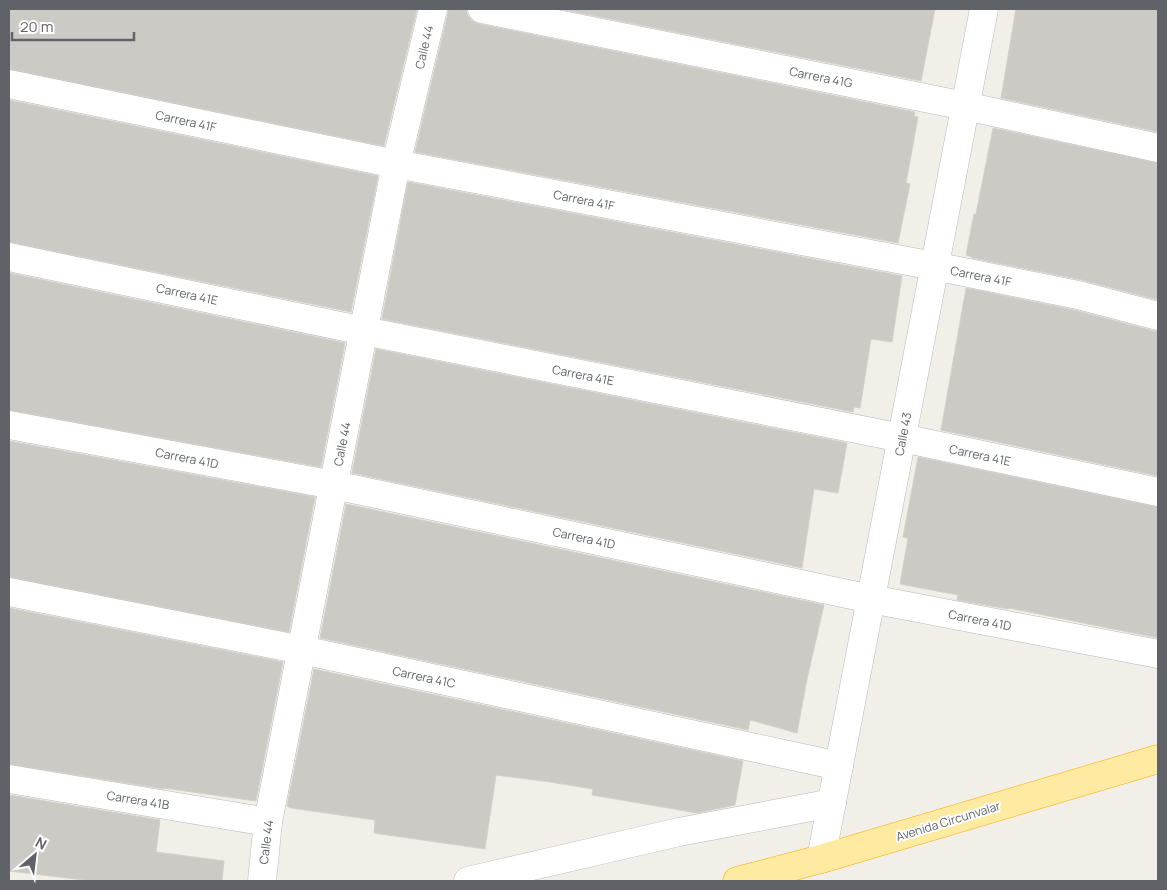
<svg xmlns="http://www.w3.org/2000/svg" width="1167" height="890" font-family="Manrope,sans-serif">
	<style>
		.building { fill: #cccac5; stroke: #d6d1c6 }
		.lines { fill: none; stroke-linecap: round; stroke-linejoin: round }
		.pedestrian-casing { stroke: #b5b8bc; stroke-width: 29 }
		.minor-casing { stroke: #b5b8bc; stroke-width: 29 }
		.trunk-casing { stroke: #f9ab00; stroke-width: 29 }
		.pedestrian { stroke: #fff; stroke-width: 28 }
		.minor { stroke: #fff; stroke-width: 28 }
		.trunk { stroke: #feeaa1; stroke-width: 28 }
		.labels { text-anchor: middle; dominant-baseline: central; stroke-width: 4; stroke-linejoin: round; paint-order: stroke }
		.street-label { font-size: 12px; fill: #5f6368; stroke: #fff }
	</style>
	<rect width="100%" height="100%" fill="#f1efe8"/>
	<!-- building -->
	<g class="building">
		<polygon points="9,9 417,9 384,146 9,69"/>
		<polygon points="448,9 467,9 467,14 471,20 479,24 915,112 914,116 918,117 906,183 910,184 898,243 415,152 448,13"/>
		<polygon points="560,9 935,9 921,81"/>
		<polygon points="1016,9 1158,9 1158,132 1001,98"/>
		<polygon points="9,100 378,176 351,312 9,242"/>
		<polygon points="993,128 1158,163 1158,300 1082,280 972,258 972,257 966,255 974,214 976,214"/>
		<polygon points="408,182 902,276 892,342 871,339 860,408 854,407 853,412 382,319"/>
		<polygon points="9,273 345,343 321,467 9,410"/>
		<polygon points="966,288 1074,310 1154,331 1158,331 1158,476 941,430"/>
		<polygon points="376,349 847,443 838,493 814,489 802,568 352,473"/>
		<polygon points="9,441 315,497 289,632 9,577"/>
		<polygon points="918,457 1158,507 1158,638 1009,608 1008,609 957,600 958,595 900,584 908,538 903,537"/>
		<polygon points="346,504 824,605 807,679 797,733 750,720 748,730 320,638"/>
		<polygon points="9,608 283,662 256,801 164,788 164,789 9,764"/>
		<polygon points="314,669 743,761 735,805 697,813 592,795 593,789 550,782 496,775 485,849 374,833 375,820 291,808 287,806"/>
		<polygon points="9,795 160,820 156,852 224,861 222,881 92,881 9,871"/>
	</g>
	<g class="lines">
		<!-- pedestrian casing -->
		<g class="pedestrian-casing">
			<polyline id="pedestrian" points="9,592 302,650 839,766"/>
		</g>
		<!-- minor casing -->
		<g class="minor-casing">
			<g id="minor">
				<polyline points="482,9 965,106 1158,148"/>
				<polyline points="9,84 396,164 934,266 1078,295 1158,316"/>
				<polyline points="9,257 364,331 902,438 1158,492"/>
				<polyline points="9,425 334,485 871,599 1158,654"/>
				<polyline points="9,779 268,822"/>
				<polyline points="821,859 984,9"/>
				<polyline points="262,881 268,822 396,164 433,9"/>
				<polyline points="468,881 679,832 832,803"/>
			</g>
		</g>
		<!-- trunk casing -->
		<g class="trunk-casing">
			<polyline id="trunk" points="737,881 821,859 1158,759"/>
		</g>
		<!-- pedestrian -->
		<use href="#pedestrian" class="pedestrian"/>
		<!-- minor -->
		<use href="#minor" class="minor"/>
		<!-- trunk -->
		<use href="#trunk" class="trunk"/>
	</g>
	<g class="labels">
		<!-- street labels -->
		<g class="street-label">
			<text transform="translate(424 47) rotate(-77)">Calle 44</text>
			<text transform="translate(821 77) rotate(11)">Carrera 41G</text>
			<text transform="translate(186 121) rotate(12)">Carrera 41F</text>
			<text transform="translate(584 200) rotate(11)">Carrera 41F</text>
			<text transform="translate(981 276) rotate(11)">Carrera 41F</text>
			<text transform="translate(187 294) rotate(12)">Carrera 41E</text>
			<text transform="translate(583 375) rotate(11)">Carrera 41E</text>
			<text transform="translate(903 434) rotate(-79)">Calle 43</text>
			<text transform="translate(342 444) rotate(-79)">Calle 44</text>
			<text transform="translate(980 455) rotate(12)">Carrera 41E</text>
			<text transform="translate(187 458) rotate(11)">Carrera 41D</text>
			<text transform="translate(584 538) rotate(12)">Carrera 41D</text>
			<text transform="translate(980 620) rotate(11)">Carrera 41D</text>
			<text transform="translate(424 677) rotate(12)">Carrera 41C</text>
			<text transform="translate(138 800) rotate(9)">Carrera 41B</text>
			<text transform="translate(948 821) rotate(-17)">Avenida Circunvalar</text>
			<text transform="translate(266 842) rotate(-83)">Calle 44</text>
		</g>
	</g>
	<!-- border -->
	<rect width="1167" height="890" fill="none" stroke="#5f6368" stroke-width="20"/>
	<!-- north arrow -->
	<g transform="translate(35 855) rotate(28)" stroke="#ffffff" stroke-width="4" paint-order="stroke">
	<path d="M0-4L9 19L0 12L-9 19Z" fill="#5f6368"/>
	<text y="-8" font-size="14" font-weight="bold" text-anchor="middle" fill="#5f6368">N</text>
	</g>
	<!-- scale -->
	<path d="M12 32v8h122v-8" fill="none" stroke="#5f6368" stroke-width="2.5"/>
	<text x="20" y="32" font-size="15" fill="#5f6368" stroke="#ffffff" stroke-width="4" paint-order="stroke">20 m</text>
</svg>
